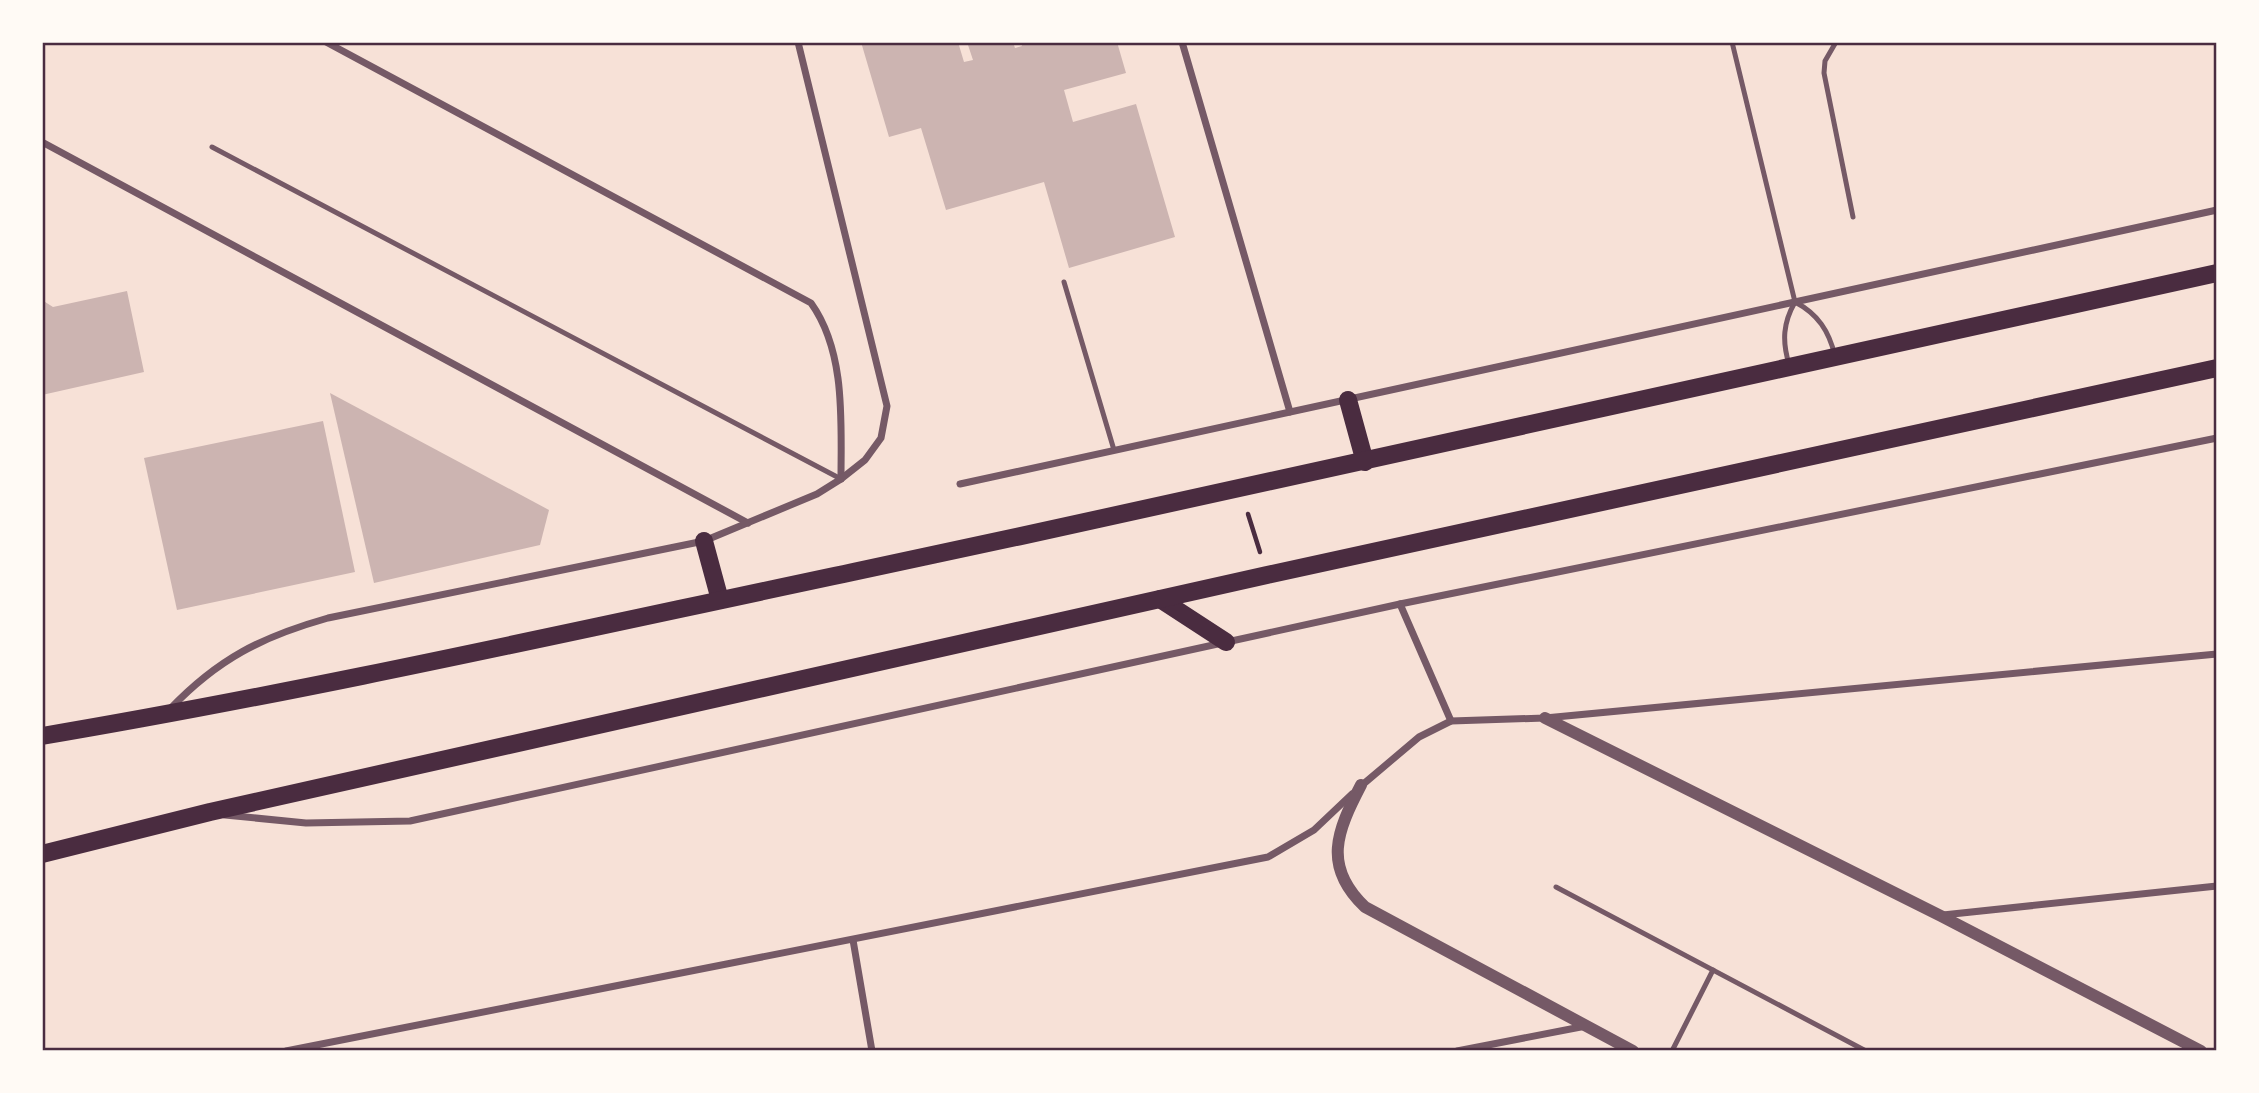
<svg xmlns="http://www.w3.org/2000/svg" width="2259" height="1093" font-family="Commissioner,sans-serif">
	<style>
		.building { fill: #ccb4b1 }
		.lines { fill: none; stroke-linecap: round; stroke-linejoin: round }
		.path { stroke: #4a2c40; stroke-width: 4.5 }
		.service { stroke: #755966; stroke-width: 5 }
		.minor { stroke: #755966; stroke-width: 7 }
		.tertiary { stroke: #755966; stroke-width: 12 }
		.primary { stroke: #4a2c40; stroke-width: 18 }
		.neatline { fill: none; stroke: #4a2c40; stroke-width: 2.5 }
	</style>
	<rect width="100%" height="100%" fill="#f7e1d7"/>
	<!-- building -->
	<g class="building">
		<polygon points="861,42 958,42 964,62 973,60 968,45 977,42 1013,42 1015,48 1022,46 1021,42 1117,42 1126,73 1064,90 1073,122 1136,104 1175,237 1069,268 1044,182 946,210 921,128 889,137"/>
		<polygon points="127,291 144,372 42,395 42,300 53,307"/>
		<polygon points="330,393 549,510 540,545 374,583"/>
		<polygon points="323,421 355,572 177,610 144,458"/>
	</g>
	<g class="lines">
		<!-- path -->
		<polyline class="path" points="1248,514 1260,552"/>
		<!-- service -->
		<g class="service">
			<path d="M1732,42L1795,302C1783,323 1782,341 1789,364"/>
			<polyline points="1836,42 1825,61 1824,73 1853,217"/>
			<polyline points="212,147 841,479"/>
			<polyline points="1064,282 1114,450"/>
			<path d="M1795,302C1818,314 1829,331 1835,356"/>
			<polyline points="1556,887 1866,1051"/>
			<polyline points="1672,1051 1713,970"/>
		</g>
		<!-- minor -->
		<g class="minor">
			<path d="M326,42L811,303C846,352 841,422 841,479"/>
			<polyline points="1182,42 1290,412"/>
			<polyline points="42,142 748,523"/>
			<polyline points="960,484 2217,210"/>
			<polyline points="1400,604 1451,721"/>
			<path d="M170,709C218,659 261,637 328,618L704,541L817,494L841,479L865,460L881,438L887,406L798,42"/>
			<polyline points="1361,786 1419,737 1451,721 1545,718 2217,654"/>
			<polyline points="225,815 306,823 410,821 1400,604 2217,438"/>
			<polyline points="1943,915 2217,886"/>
			<polyline points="853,940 872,1051"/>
			<polyline points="286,1051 1268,857 1314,830 1352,794"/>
			<polyline points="1457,1051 1586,1026"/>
		</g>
		<!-- tertiary -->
		<g class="tertiary">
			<polyline points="1545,718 1941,916 2201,1051"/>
			<path d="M1361,785C1337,831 1322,866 1365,907L1633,1051"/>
		</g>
		<!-- primary -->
		<g class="primary">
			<polyline points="1348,400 1365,462"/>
			<polyline points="704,541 720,600"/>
			<polyline points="1160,599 1226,642"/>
			<path d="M42,736C314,690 583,629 853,572C1308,475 1762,374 2217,273"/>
			<polyline points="42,854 210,812 1267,575 2217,368"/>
		</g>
	</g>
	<!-- border -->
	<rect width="2259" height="1093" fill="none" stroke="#fffaf5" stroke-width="88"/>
	<rect x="44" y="44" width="2171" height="1005" class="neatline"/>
</svg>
